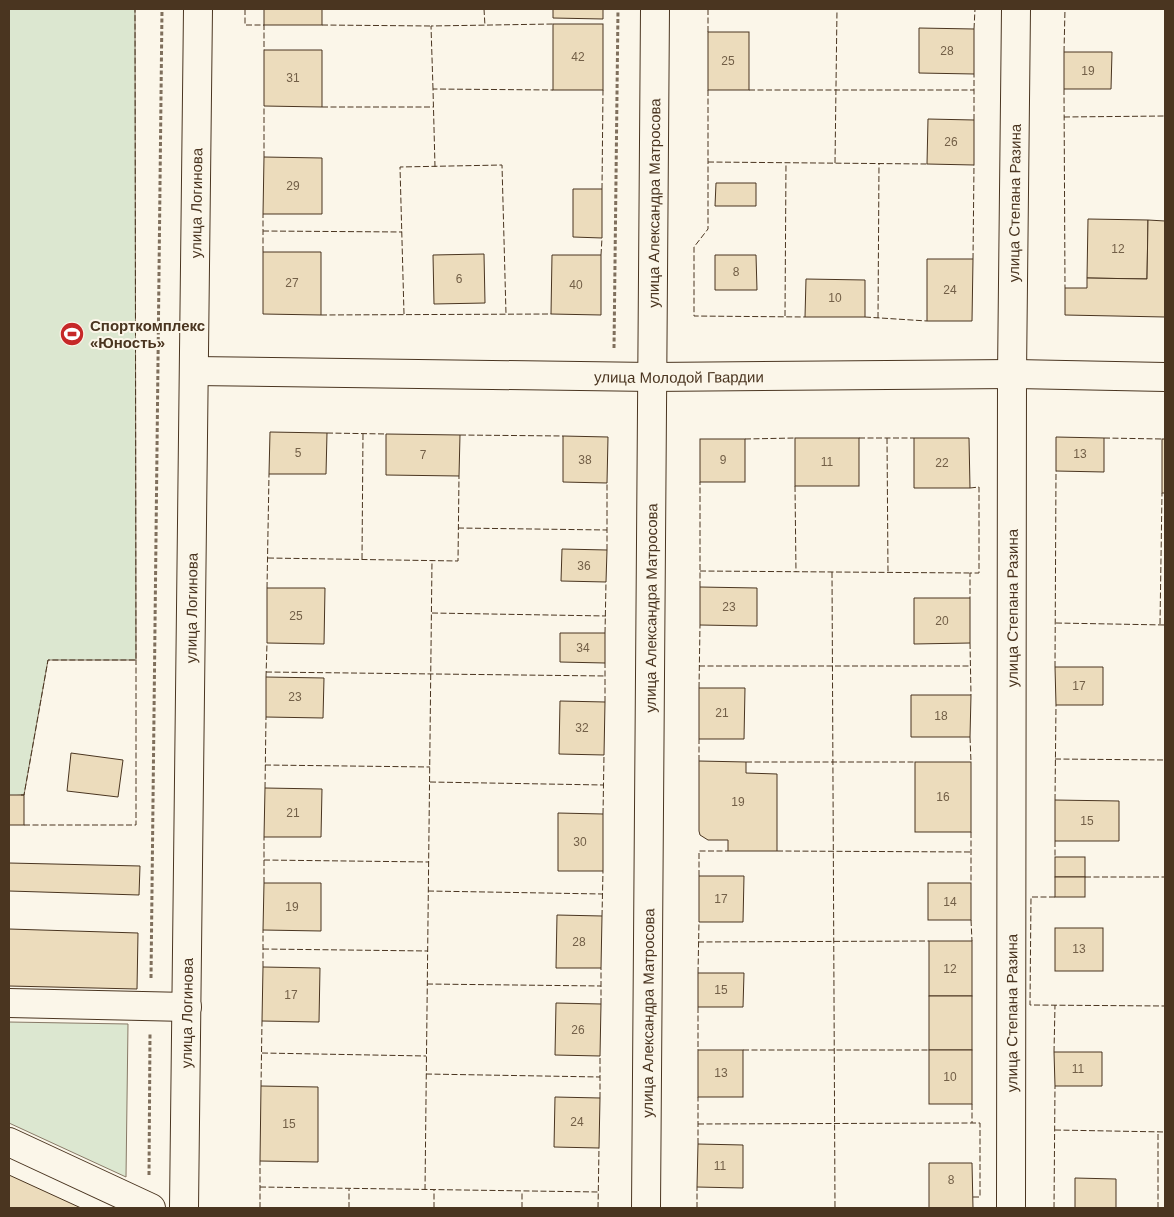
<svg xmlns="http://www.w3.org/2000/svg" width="1174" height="1217" font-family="Arial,sans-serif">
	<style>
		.green { fill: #dce7d0; stroke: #887966 }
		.building { fill: #ecdcbc; stroke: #4a3520 }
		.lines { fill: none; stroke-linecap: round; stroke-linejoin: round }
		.minor-casing { stroke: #4a3520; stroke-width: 30 }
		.path { stroke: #7f6f5c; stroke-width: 3; stroke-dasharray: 4 2.5; stroke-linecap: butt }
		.minor { stroke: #fbf6e9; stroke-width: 28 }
		.fence { stroke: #4a3520; stroke-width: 1; stroke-dasharray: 6 2.5; stroke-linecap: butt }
		.labels { text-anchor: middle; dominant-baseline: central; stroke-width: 4; stroke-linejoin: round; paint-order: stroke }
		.number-label { font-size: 12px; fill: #725f47 }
		.street-label { font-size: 15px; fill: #4a3520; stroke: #fbf6e9 }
		.poi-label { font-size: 15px; font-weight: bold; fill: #4a3520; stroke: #fbf6e9; text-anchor: start }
	</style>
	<rect width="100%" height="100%" fill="#fbf6e9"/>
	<!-- green -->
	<g class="green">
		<polygon points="9,9 135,9 136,660 48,660 24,795 9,796"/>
		<polygon points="9,1022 128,1024 126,1177 9,1123"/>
	</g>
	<!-- building -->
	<g class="building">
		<rect x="264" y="9" width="58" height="16"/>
		<polygon points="553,9 603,9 603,19 553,18"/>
		<rect x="553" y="24" width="50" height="66"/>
		<polygon points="919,28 974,29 974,74 919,73"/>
		<rect x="708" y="32" width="41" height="58"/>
		<polygon points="264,50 322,50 322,107 264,106"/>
		<polygon points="1064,52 1112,52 1111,89 1064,89"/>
		<polygon points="928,119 974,120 974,165 927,164"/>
		<polygon points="264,157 322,158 322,214 263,214"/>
		<polygon points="716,183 756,183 756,206 715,206"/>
		<polygon points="573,189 602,189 602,238 573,237"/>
		<polygon points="1088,219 1148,220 1147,279 1087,278"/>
		<polygon points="1148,220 1165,221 1165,317 1065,315 1065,288 1087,288 1087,278 1147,279"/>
		<polygon points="263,252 321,252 321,315 263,314"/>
		<polygon points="484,254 485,303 434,304 433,255"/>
		<polygon points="552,255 601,255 601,315 551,314"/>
		<polygon points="715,255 756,255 757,290 715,290"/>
		<polygon points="927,259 973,259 972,321 927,321"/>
		<polygon points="806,279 865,280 865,317 805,317"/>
		<polygon points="270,432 327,433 326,474 269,474"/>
		<polygon points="386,434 460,435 459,476 386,475"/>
		<polygon points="563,436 608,437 607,483 563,482"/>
		<polygon points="1056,437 1104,438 1104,472 1056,471"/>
		<rect x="795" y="438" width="64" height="48"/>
		<polygon points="914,438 969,438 970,488 914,488"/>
		<rect x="700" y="439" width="45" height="43"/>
		<rect x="1162" y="439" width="3" height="54"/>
		<polygon points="562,549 607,550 606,582 561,581"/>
		<polygon points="700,587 757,588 757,626 700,625"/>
		<polygon points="267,588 325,588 324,644 267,643"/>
		<polygon points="914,598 970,598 970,643 914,644"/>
		<polygon points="560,633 605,633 605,663 560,662"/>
		<polygon points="1055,667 1103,667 1103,705 1056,705"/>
		<polygon points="266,677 324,678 323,718 266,717"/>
		<polygon points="699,688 745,688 744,739 699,739"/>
		<polygon points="911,695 971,695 970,737 911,737"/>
		<polygon points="560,701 605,702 604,755 559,754"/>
		<polygon points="71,753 123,760 118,797 67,791"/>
		<polygon points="699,761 746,762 746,773 777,774 777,851 728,851 728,840 708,840 700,835 699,831"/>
		<rect x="915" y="762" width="56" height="70"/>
		<polygon points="265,788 322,789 321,837 264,837"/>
		<rect x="9" y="795" width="15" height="30"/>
		<polygon points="1055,800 1119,801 1119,841 1055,841"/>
		<polygon points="558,813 603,814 603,871 558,871"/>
		<rect x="1055" y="857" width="30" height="20"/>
		<polygon points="9,863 140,866 139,895 9,891"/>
		<polygon points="699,876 744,876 743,922 699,922"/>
		<rect x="1055" y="877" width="30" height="20"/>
		<polygon points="264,883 321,883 321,931 263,930"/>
		<rect x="928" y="883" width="43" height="37"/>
		<polygon points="557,915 602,916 601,968 556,968"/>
		<rect x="1055" y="928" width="48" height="43"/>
		<polygon points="9,929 138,933 137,989 9,986"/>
		<rect x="929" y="941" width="43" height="55"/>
		<polygon points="263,967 320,968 319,1022 262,1021"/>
		<polygon points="698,973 744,973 743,1007 698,1007"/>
		<rect x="929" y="996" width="43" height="54"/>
		<polygon points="556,1003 601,1004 600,1056 555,1055"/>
		<rect x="698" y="1050" width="45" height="47"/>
		<rect x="929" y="1050" width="43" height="54"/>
		<polygon points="1054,1052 1102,1052 1102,1086 1055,1086"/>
		<polygon points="261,1086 318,1087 318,1162 260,1161"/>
		<polygon points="555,1097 600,1098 599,1148 554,1147"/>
		<polygon points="698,1144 743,1145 743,1188 697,1187"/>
		<polygon points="929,1163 972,1163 973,1208 929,1208"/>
		<polygon points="9,1175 81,1208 9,1208"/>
		<polygon points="1075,1178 1116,1179 1116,1208 1075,1208"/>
	</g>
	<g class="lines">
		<!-- minor casing -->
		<g class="minor-casing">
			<g id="minor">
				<path id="s1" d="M194,371L652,377L1012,374L1165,377"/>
				<polyline points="9,1003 187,1007"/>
				<polyline points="9,1142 151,1208"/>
				<path id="s2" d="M184,1208L198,9"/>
				<path id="s3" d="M646,1208L655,9"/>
				<path id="s4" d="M1011,1208L1012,374L1016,9"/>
			</g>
		</g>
		<!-- path -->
		<g class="path">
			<polyline points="614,348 618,9"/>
			<polyline points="151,978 162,9"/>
			<polyline points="149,1175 150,1034"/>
		</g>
		<!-- minor -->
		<use href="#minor" class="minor"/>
		<!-- fence -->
		<g class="fence">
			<polyline points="245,9 245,25 264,25 264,50"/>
			<polyline points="484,9 485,26"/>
			<polyline points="708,9 708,32"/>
			<polyline points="322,25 431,26"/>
			<polyline points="974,29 975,9"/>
			<polyline points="1064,52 1065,9"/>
			<polyline points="433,89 431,26 553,24"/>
			<polyline points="1064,89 1065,288"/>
			<polyline points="708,90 708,229 694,247 694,316 805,317"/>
			<polyline points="749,90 974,90"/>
			<polyline points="322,107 433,107"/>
			<polyline points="1064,117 1165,116"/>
			<polyline points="974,120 974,74"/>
			<polyline points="264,157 264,106"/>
			<polyline points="708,162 927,164"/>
			<polyline points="835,163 837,9"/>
			<polyline points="435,167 433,89 553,90"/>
			<polyline points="602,189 603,90"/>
			<polyline points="263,231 402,232"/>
			<polyline points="263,252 263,214"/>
			<polyline points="601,255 602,238"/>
			<polyline points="973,259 974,165"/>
			<polyline points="404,314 400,167 502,165 506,314"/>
			<polyline points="321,315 551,314"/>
			<polyline points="785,316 786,163"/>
			<polyline points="865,317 927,321"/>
			<polyline points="878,318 879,163"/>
			<polyline points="327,433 386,434"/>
			<polyline points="460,435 563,436"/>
			<polyline points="859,438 914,438"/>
			<polyline points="887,438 888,572"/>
			<polyline points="1104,438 1162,439"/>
			<polyline points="745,439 795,438"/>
			<polyline points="795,486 796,572"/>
			<polyline points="970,488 979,487 979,573 970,573 970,598"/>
			<polyline points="458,528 607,530"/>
			<polyline points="607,550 607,483"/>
			<polyline points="268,558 458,561 459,476"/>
			<polyline points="362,559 363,433"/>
			<polyline points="700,571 970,573"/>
			<polyline points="832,572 835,1208"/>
			<polyline points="700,587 700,482"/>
			<polyline points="267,588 269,474"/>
			<polyline points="432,613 606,616"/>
			<polyline points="1056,623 1165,625"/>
			<polyline points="1160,624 1162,493"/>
			<polyline points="605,633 606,582"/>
			<polyline points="970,643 971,695"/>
			<polyline points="699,666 970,666"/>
			<polyline points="1055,667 1056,471"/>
			<polyline points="266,672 605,676"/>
			<polyline points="266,677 267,643"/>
			<polyline points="699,688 700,625"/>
			<polyline points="605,702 605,663"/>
			<polyline points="970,737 971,762"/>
			<polyline points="1055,759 1165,760"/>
			<polyline points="699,761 699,739"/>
			<polyline points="746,762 915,762"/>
			<polyline points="265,765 430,767"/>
			<polyline points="430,782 603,785"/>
			<polyline points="265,788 266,717"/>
			<polyline points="21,795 24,795 48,660 136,660 135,9"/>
			<polyline points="1055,800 1056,705"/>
			<polyline points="603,814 604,755"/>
			<polyline points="24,825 136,825 136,660"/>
			<polyline points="971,832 971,883"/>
			<polyline points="1055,841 1055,857"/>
			<polyline points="777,851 971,852"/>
			<polyline points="264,860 429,862"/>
			<polyline points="699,876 699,851 728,851"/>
			<polyline points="1085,877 1165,877"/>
			<polyline points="264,883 264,837"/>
			<polyline points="428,891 602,894"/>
			<polyline points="1055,897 1031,897 1030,1005 1165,1006"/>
			<polyline points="602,916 603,871"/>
			<polyline points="971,920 972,941"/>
			<polyline points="698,942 929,941"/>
			<polyline points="263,949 428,951"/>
			<polyline points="263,967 263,930"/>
			<polyline points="698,973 699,922"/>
			<polyline points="427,984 601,986"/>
			<polyline points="601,1004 601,968"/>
			<polyline points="698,1007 698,1050"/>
			<polyline points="743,1050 929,1050"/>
			<polyline points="1054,1052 1055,1005"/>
			<polyline points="262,1053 426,1056"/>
			<polyline points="426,1074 600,1077"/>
			<polyline points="261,1086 262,1021"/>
			<polyline points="600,1098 600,1056"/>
			<polyline points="972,1104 972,1123 980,1123 980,1197 973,1197"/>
			<polyline points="698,1124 972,1123"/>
			<polyline points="1055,1130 1165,1132"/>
			<polyline points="698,1144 698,1097"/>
			<polyline points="260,1187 598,1192"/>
			<polyline points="425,1190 432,560"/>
			<polyline points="260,1208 260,1161"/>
			<polyline points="349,1208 349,1189"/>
			<polyline points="434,1208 434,1190"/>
			<polyline points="522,1208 522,1191"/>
			<polyline points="598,1208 599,1148"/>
			<polyline points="697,1208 697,1187"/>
			<polyline points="1054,1208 1055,1086"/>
			<polyline points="1158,1208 1158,1131"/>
		</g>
	</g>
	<!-- icons -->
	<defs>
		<g id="stadium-disc" transform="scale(1.25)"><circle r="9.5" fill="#c62828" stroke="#fbf6e9"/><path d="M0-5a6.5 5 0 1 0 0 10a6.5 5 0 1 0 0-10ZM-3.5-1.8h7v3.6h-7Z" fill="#fff"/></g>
	</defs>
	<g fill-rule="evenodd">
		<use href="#stadium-disc" x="72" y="334"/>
	</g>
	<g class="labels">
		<!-- number labels -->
		<g class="number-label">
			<text x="947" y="51">28</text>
			<text x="578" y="57">42</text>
			<text x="728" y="61">25</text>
			<text x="1088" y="71">19</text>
			<text x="293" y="78">31</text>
			<text x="951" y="142">26</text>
			<text x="293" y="186">29</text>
			<text x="1118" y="249">12</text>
			<text x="736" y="272">8</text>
			<text x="459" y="279">6</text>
			<text x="292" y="283">27</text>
			<text x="576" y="285">40</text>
			<text x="950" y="290">24</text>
			<text x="835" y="298">10</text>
			<text x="298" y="453">5</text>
			<text x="1080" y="454">13</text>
			<text x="423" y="455">7</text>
			<text x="585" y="460">38</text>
			<text x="723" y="460">9</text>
			<text x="827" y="462">11</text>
			<text x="942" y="463">22</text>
			<text x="584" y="566">36</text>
			<text x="729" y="607">23</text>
			<text x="296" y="616">25</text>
			<text x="942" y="621">20</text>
			<text x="583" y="648">34</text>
			<text x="1079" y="686">17</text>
			<text x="295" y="697">23</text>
			<text x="722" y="713">21</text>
			<text x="941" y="716">18</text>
			<text x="582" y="728">32</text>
			<text x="943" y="797">16</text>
			<text x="738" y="802">19</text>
			<text x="293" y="813">21</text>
			<text x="1087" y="821">15</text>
			<text x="580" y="842">30</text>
			<text x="721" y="899">17</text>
			<text x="950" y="902">14</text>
			<text x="292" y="907">19</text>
			<text x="579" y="942">28</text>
			<text x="1079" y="949">13</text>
			<text x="950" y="969">12</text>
			<text x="721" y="990">15</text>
			<text x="291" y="995">17</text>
			<text x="578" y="1030">26</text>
			<text x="1078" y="1069">11</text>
			<text x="721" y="1073">13</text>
			<text x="950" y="1077">10</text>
			<text x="577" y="1122">24</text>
			<text x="289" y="1124">15</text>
			<text x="720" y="1166">11</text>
			<text x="951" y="1180">8</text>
		</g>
		<!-- street labels -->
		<g class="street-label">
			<text stroke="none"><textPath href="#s4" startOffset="1005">улица Степана Разина</textPath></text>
			<text stroke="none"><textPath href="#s2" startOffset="1005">улица Логинова</textPath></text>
			<text stroke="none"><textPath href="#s3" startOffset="1005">улица Александра Матросова</textPath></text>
			<text stroke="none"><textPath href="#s1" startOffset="485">улица Молодой Гвардии</textPath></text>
			<text stroke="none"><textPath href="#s4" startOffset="600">улица Степана Разина</textPath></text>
			<text stroke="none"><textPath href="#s2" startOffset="600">улица Логинова</textPath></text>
			<text stroke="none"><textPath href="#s3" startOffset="600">улица Александра Матросова</textPath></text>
			<text stroke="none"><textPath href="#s2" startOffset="195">улица Логинова</textPath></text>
			<text stroke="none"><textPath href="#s3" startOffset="195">улица Александра Матросова</textPath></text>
			<text stroke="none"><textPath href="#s4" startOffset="195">улица Степана Разина</textPath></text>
		</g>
		<!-- poi labels -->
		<g class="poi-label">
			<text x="90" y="325">Спорткомплекс<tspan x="90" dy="17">«Юность»</tspan></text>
		</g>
	</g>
	<!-- border -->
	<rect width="1174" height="1217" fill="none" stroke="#4a3520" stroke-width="20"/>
</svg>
